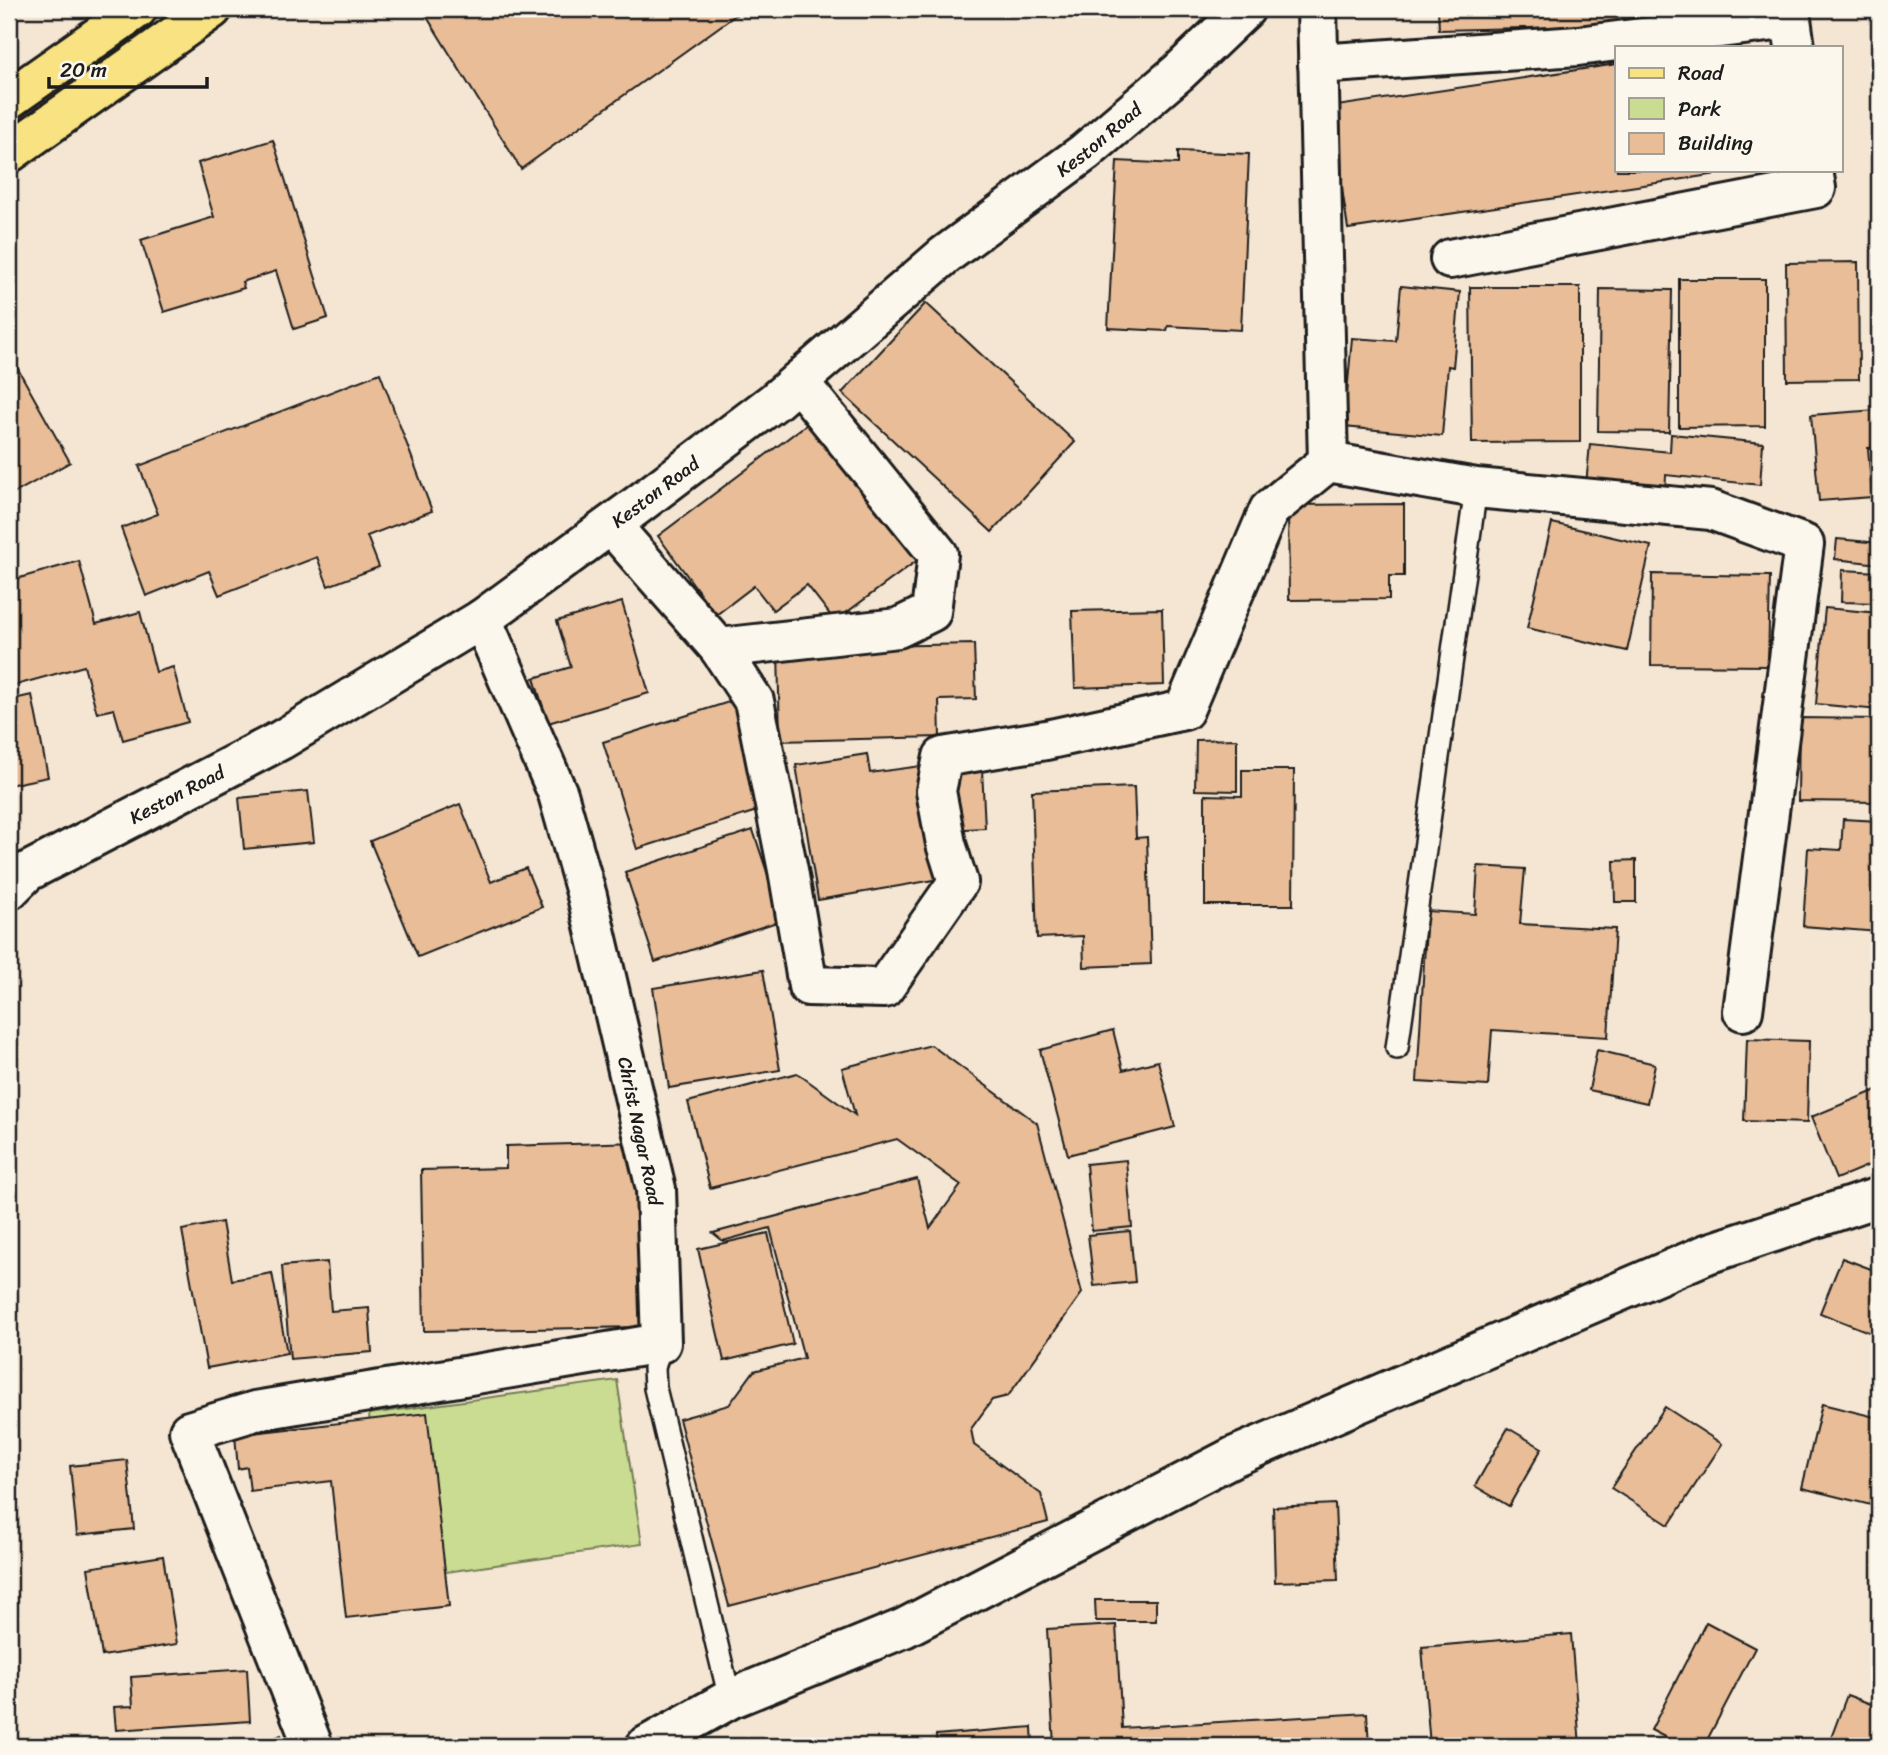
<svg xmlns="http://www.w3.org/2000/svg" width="1888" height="1755" font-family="Sriracha,sans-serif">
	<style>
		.green { fill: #cadc91; stroke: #737c56; stroke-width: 2 }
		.building { fill: #e8bd98; stroke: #1c1c1c; stroke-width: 2 }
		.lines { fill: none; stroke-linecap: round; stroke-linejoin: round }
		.service-casing { stroke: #1c1c1c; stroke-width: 26 }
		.minor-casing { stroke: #1c1c1c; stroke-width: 44 }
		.tertiary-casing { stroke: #1c1c1c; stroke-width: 44 }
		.primary-casing { stroke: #1c1c1c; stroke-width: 44 }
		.service { stroke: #fbf7ec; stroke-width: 21 }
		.minor { stroke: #fbf7ec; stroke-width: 38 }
		.tertiary { stroke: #fbf7ec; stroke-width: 38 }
		.primary { stroke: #f8e281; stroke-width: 38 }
		.labels { text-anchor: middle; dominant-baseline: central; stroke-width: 5; stroke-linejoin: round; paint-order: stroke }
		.street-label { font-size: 19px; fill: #1c1c1c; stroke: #fbf7ec }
	</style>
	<rect width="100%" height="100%" fill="#f5e6d3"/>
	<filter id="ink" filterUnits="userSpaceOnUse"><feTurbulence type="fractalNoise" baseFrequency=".0143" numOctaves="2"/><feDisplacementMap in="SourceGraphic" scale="14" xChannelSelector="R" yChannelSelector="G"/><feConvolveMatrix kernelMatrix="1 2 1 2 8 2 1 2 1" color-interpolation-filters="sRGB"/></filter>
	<g filter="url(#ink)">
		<!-- green -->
		<polygon class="green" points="617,1380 642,1544 382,1581 369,1414"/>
		<!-- building -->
		<g class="building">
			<polygon points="422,9 744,9 521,169"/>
			<polygon points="1438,9 1748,9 1748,23 1439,30"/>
			<polygon points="1617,64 1617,170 1744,170 1348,229 1330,107"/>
			<polygon points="273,140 328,318 294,329 276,271 242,282 244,288 164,312 141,240 214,217 198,163"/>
			<polygon points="1879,145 1879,178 1871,148"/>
			<polygon points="1178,151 1249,154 1241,330 1168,326 1167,331 1108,328 1117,161 1178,164"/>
			<polygon points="1879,254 1879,359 1877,359 1875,255"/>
			<polygon points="1858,262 1859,379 1787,380 1786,263"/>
			<polygon points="1679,279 1765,279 1765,426 1679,427"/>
			<polygon points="1401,286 1460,292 1453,367 1448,366 1442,436 1344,427 1352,338 1396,341"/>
			<polygon points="1470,287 1580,287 1580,442 1472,443"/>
			<polygon points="1600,289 1672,290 1669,432 1598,431"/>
			<polygon points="926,303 1075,442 992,532 842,393"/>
			<polygon points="9,353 70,462 9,496"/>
			<polygon points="380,373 432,511 367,536 379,567 328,586 317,557 219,595 209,571 146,596 121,528 158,514 139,466"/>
			<polygon points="1876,410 1879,447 1868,448 1872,497 1819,501 1811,415"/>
			<polygon points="819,415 923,556 835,621 807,585 773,610 754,586 716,615 658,536"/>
			<polygon points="1671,434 1763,443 1760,485 1666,475 1665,493 1586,485 1590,444 1670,452"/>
			<polygon points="1404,504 1404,576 1389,576 1389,599 1289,600 1288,505"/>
			<polygon points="1552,523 1651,546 1627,651 1527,628"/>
			<polygon points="1837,539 1879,543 1879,564 1835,559"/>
			<polygon points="79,561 96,624 140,612 156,672 173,667 188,722 123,740 114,709 97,713 84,666 9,687 9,581"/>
			<polygon points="1842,570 1879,572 1879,603 1841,602"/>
			<polygon points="1652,574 1770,576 1768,666 1651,665"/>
			<polygon points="622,602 649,693 548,723 534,678 571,667 557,621"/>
			<polygon points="1825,608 1879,613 1879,710 1816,704"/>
			<polygon points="1162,609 1164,685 1075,688 1072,611"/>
			<polygon points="974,644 976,699 939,700 940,737 780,741 778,648"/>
			<polygon points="32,695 48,777 9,785 9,700"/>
			<polygon points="732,701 766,808 637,849 603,742"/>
			<polygon points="1799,718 1879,719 1879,802 1798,801"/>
			<polygon points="1237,739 1237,791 1195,790 1196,740"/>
			<polygon points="867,754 870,773 921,766 940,879 818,900 796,765"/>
			<polygon points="982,769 985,828 946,830 943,771"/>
			<polygon points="1242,770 1294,770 1293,905 1205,905 1205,795 1242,796"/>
			<polygon points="1134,787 1136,838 1147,837 1151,964 1084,967 1083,936 1037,938 1032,791"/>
			<polygon points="308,791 314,842 244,849 239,798"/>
			<polygon points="460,804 491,882 526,868 542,907 418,957 370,841"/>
			<polygon points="1843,819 1879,821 1879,932 1803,926 1808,848 1841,850"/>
			<polygon points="753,830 783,920 655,962 625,872"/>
			<polygon points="1636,860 1636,902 1615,902 1614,861"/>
			<polygon points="1478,866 1525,869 1520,924 1615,929 1608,1037 1492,1030 1488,1086 1417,1082 1427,911 1475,914"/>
			<polygon points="763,970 780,1070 669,1088 653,988"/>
			<polygon points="1113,1030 1123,1070 1158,1061 1175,1127 1068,1155 1040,1050"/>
			<polygon points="1747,1039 1809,1041 1807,1123 1744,1121"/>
			<polygon points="931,1045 1037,1123 1082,1293 1008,1396 992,1400 971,1429 974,1445 1041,1494 1048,1522 729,1606 679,1419 729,1405 754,1371 804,1358 770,1228 723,1241 713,1233 917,1179 930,1228 961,1185 897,1139 710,1188 688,1102 797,1073 855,1115 842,1068"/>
			<polygon points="1597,1050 1655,1064 1647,1103 1589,1090"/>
			<polygon points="1879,1089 1879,1161 1836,1179 1811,1117"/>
			<polygon points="638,1142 641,1327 424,1331 421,1170 506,1168 506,1146"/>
			<polygon points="1126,1160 1132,1227 1092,1231 1086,1164"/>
			<polygon points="222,1222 232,1280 272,1273 287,1353 207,1368 182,1230"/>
			<polygon points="1130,1231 1135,1282 1094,1286 1088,1235"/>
			<polygon points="768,1233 793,1344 724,1361 698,1249"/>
			<polygon points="1842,1258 1879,1272 1879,1336 1820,1313"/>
			<polygon points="327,1262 331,1311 369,1308 372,1352 290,1359 282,1266"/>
			<polygon points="1822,1404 1879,1418 1879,1507 1802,1488"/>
			<polygon points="1665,1407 1722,1444 1669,1525 1611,1488"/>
			<polygon points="427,1413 449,1606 346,1618 331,1481 250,1491 247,1467 238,1469 235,1435"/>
			<polygon points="1508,1428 1542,1448 1509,1506 1475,1486"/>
			<polygon points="127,1460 134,1529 77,1535 70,1466"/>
			<polygon points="1335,1504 1338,1580 1275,1582 1273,1507"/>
			<polygon points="163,1556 177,1644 102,1656 88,1568"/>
			<polygon points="1095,1600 1156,1600 1156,1621 1096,1621"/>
			<polygon points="1706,1622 1755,1648 1704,1746 1682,1746 1651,1730"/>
			<polygon points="1116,1625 1122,1728 1367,1713 1369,1746 1054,1746 1047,1629"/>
			<polygon points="1571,1634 1580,1746 1430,1746 1422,1647"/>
			<polygon points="247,1669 250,1721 116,1730 114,1707 133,1706 131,1677"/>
			<polygon points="1847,1695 1879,1707 1879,1746 1828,1746"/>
			<polygon points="1032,1727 1033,1746 937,1746 936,1735"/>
			<polygon points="281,1735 286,1746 257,1746"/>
		</g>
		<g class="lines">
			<!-- service casing -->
			<g class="service-casing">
				<g id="service">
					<polyline points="1397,1048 1476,488"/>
					<polyline points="661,1343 654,1368 655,1388 730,1699"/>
				</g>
			</g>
			<!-- minor casing -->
			<g class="minor-casing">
				<g id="minor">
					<polyline points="1317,9 1328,462 1476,488 1711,510 1804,544 1743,1011"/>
					<polyline points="1318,64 1578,46 1791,19 1795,47"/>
					<polyline points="1450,259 1816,188 1813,170"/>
					<polyline points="611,525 719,648 898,628 931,612 938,554 798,381"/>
					<polyline points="719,648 754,701 788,870 808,986 884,988 958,882 946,844 936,791 943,757 1046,740 1184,710 1269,510 1328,462"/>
					<polyline points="313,1746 189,1431 255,1411 661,1343 656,1189 587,896 558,794 482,619"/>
					<polyline points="646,1746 730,1699 904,1628 1233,1457 1707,1254 1879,1197"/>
				</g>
			</g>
			<!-- tertiary casing -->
			<g class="tertiary-casing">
				<g id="tertiary">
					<path id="s1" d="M9,890L27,872L281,740L482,619L635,507L774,402L945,255L1085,152L1179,72L1245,9"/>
				</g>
			</g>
			<!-- primary casing -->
			<g class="primary-casing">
				<g id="primary">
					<polyline points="9,99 137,9"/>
					<polyline points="9,153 212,9"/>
				</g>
			</g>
			<!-- service -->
			<use href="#service" class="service"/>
			<!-- minor -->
			<use href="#minor" class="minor"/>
			<!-- tertiary -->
			<use href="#tertiary" class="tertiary"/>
			<!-- primary -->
			<use href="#primary" class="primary"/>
		</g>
	</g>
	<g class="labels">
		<!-- street labels -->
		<g class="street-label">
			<text stroke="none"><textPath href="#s1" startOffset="1328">Keston Road</textPath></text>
			<text stroke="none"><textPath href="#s1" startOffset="761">Keston Road</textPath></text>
			<text stroke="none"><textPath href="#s1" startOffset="194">Keston Road</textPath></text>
			<text transform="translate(640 1131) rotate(78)">Christ Nagar Road</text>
		</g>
	</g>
	<!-- margin -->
	<rect width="1888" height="1755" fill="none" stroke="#fbf7ec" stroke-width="35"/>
	<rect x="18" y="18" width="1853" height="1720" fill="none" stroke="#1c1c1c" stroke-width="2.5" filter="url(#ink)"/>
	<!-- legend -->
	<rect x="1615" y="46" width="228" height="126" fill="#fbf7ec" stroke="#a29f99" stroke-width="2"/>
	<rect x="1629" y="68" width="35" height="10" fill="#f8e281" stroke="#a29f99" stroke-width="2"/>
	<text x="1678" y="80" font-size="21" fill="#1c1c1c">Road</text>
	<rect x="1629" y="98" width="35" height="21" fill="#cadc91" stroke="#a29f99" stroke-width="2"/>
	<text x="1678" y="116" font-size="21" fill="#1c1c1c">Park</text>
	<rect x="1629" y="133" width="35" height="21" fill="#e8bd98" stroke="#a29f99" stroke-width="2"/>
	<text x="1678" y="150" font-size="21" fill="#1c1c1c">Building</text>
	<!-- scale -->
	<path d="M49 77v10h158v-10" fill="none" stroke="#1c1c1c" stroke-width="3.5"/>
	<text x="60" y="77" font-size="21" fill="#1c1c1c" stroke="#fbf7ec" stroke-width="5" paint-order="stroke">20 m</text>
</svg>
